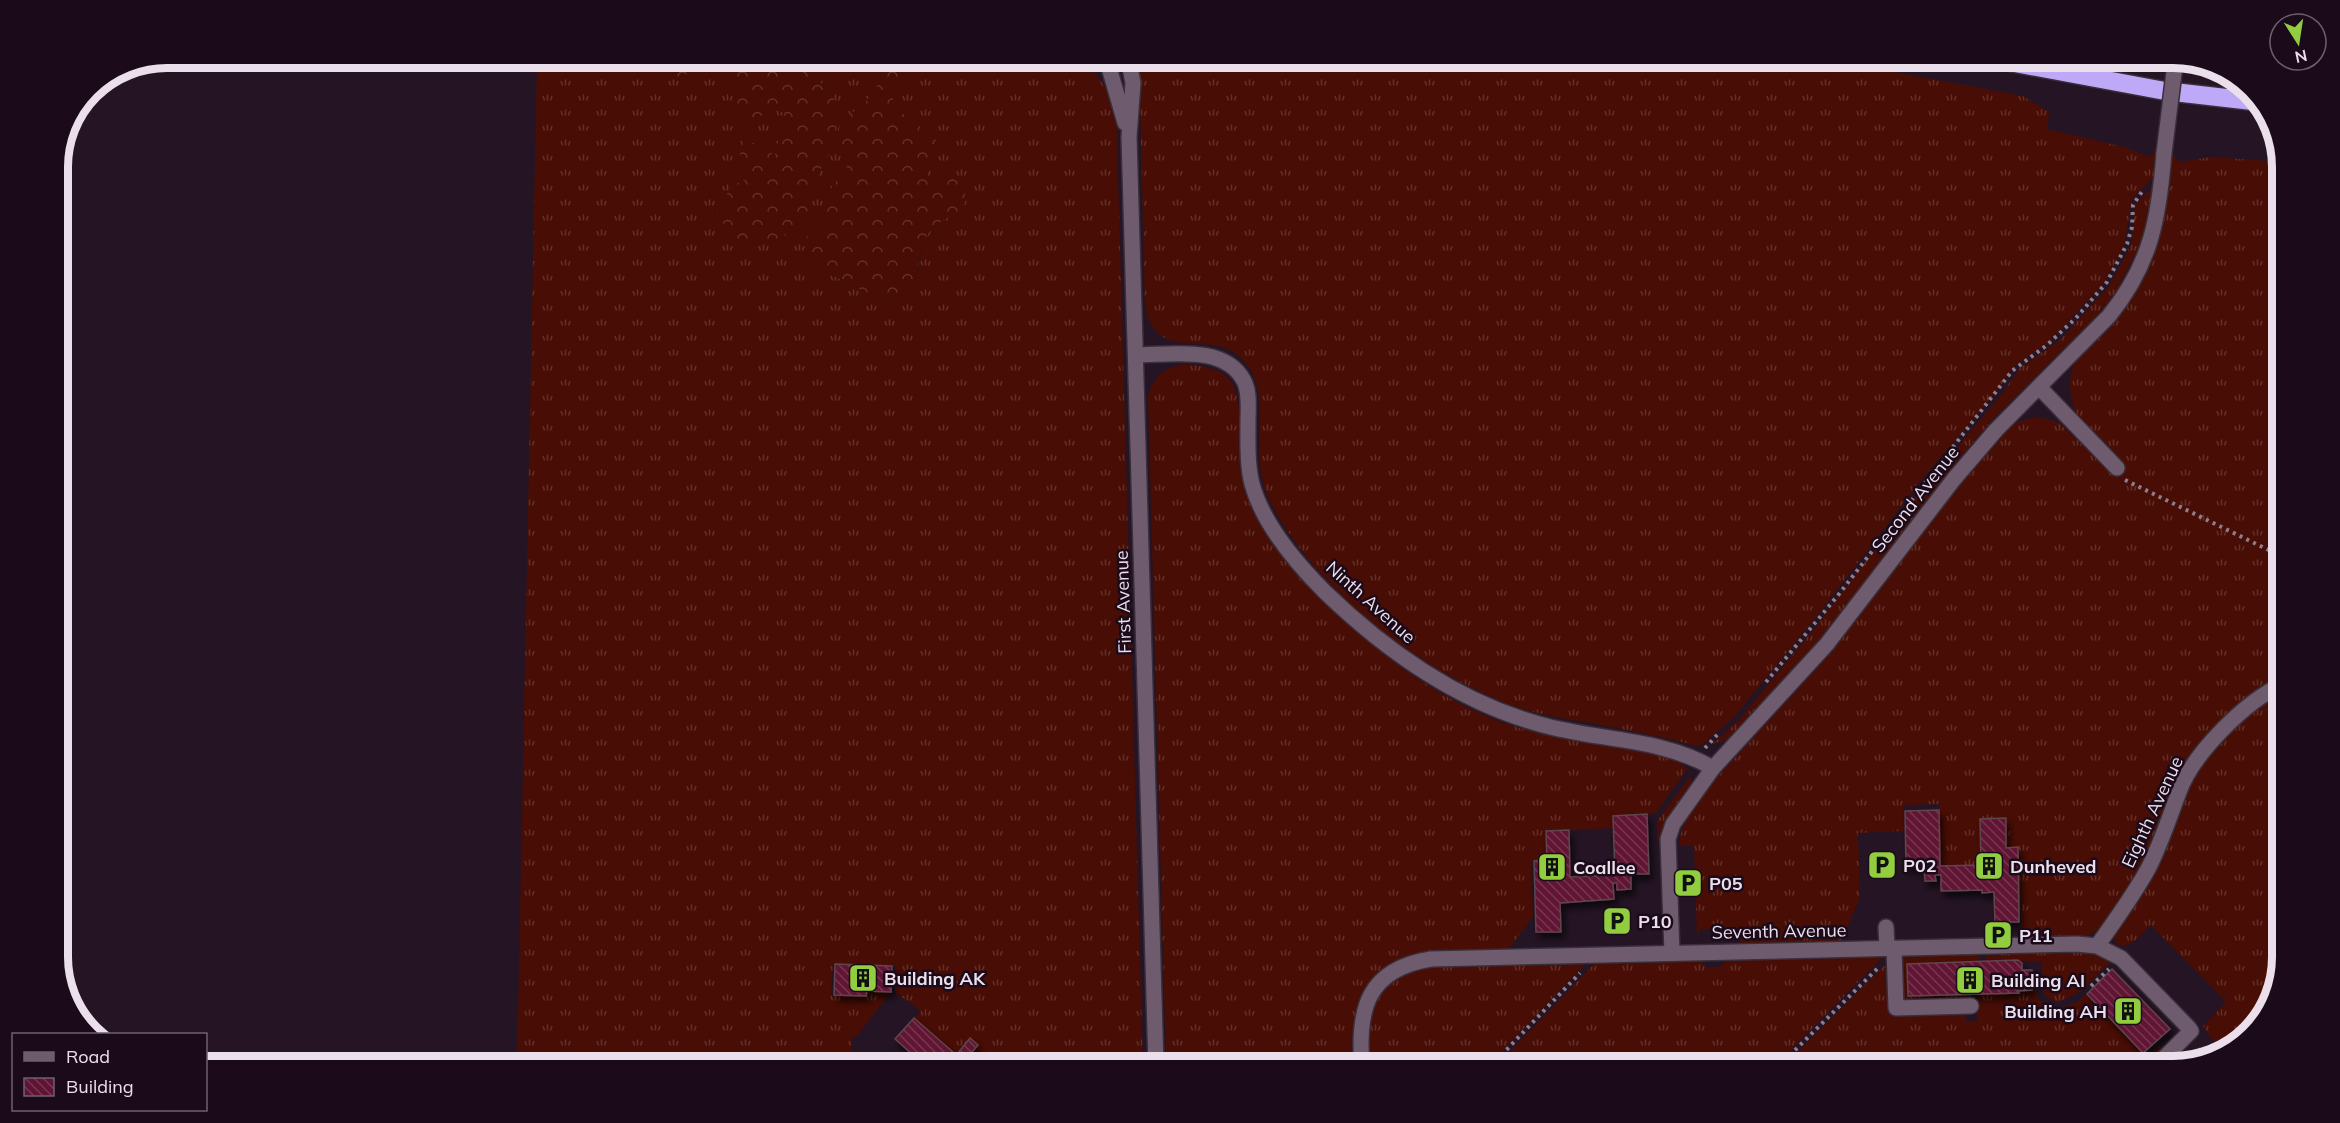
<svg xmlns="http://www.w3.org/2000/svg" width="2340" height="1123" font-family="Mulish,sans-serif">
	<style>
		.grass { fill: url(#grass-tufts) }
		.forest { fill: url(#forest-crowns) }
		.building { fill: url(#building-back-hatch); stroke: #5f454d; stroke-width: 1.5; filter: url(#shadow) }
		.lines { fill: none; stroke-linecap: round; stroke-linejoin: round }
		.minor-casing { stroke: #392e39; stroke-width: 18 }
		.highway-casing { stroke: #392e39; stroke-width: 21 }
		.path { stroke: #8d7f8d; stroke-width: 4; stroke-dasharray: 3 4.5; stroke-linecap: butt }
		.minor { stroke: #6f5b6e; stroke-width: 15 }
		.highway { stroke: #bea9f8; stroke-width: 18 }
		.minor-bridge-casing { stroke: #392e39; stroke-width: 18; stroke-linecap: butt }
		.minor-bridge { stroke: #6f5b6e; stroke-width: 15 }
		.labels { text-anchor: middle; dominant-baseline: central; stroke-width: 5; stroke-linejoin: round; paint-order: stroke }
		.street-label { font-size: 18px; fill: #eadfea; stroke: #1b0b1a }
		.poi-label { font-size: 18px; font-weight: bold; fill: #eadfea; stroke: #1b0b1a; text-anchor: start }
		.rim { fill: none; stroke: #eadfea; stroke-width: 8 }
	</style>
	<defs>
		<pattern id="grass-tufts" width="24" height="20" patternUnits="userSpaceOnUse" patternTransform="scale(1.5)"><rect width="24" height="20" fill="#480d04"/><path d="M3 7l-1-3M5 7V3M7 7l1-3M15 17l-1-3M17 17v-4M19 17l1-3" fill="none" stroke="#633029"/></pattern>
		<pattern id="forest-crowns" width="20" height="18" patternUnits="userSpaceOnUse" patternTransform="scale(1.5)"><rect width="20" height="18" fill="#480d04"/><path d="M2 6a3 3 0 1 1 6 0M12 15a3 3 0 1 1 6 0" fill="none" stroke="#633029"/></pattern>
		<pattern id="building-back-hatch" width="6" height="6" patternUnits="userSpaceOnUse" patternTransform="scale(1.5)"><rect width="6" height="6" fill="#601433"/><path d="M-1 5l2 2M0 0l6 6M5-1l2 2" fill="none" stroke="#773651"/></pattern>
		<filter id="shadow"><feDropShadow dx="3.5" dy="6" stdDeviation="3" flood-color="#0009"/></filter>
	</defs>
	<rect width="100%" height="100%" fill="#241424"/>
	<!-- grass -->
	<g class="grass">
		<path d="M537,57H614L681,80L693,67L703,70L706,57H743L733,73L773,108L792,116L781,130L775,156L743,138L806,219L813,184L830,152L832,95L820,82L825,64L812,57H883L879,59L881,80L865,103L840,122L855,155L844,171L830,221L811,264L887,303L914,285L925,235L946,217L964,212L965,182L932,187L890,104C903,85 907,79 898,57H1086C1091,72 1104,82 1111,97C1121,119 1117,152 1118,176L1143,1066H961L978,1045L970,1039L958,1053H954L914,1018L921,1011L895,992V966L833,964L831,995L866,996L867,991L891,992L856,1037L851,1038L852,1066H517Z"/>
		<polygon points="782,57 809,57 801,62 805,77 790,81 787,64"/>
		<path d="M1139,57H1815L2023,96L2049,112L2047,129L2124,147L2149,157L2156,151L2154,177L2132,199L2124,246L2103,284L2048,343L2014,366L1997,391L1923,478L1820,612L1734,717L1702,745L1697,746C1670,739 1644,733 1617,728C1585,721 1554,719 1523,709C1429,678 1313,590 1269,499C1248,455 1271,405 1251,371C1220,317 1162,373 1145,308Z"/>
		<path d="M2173,154L2180,162L2211,157L2283,162V679L2222,726L2151,851L2105,925L2086,937L2022,938L2018,848H2006V818L1980,819L1981,865L1940,866L1939,804L1903,805L1904,831L1858,833L1860,897L1841,943L1743,946L1733,928L1701,929L1697,937L1694,846H1679C1680,824 1694,808 1705,791L1831,653L1959,485L2011,425L2026,419L2039,417L2058,422L2111,472C2091,437 2057,403 2075,362C2095,341 2119,321 2134,296C2161,253 2167,203 2173,154Z"/>
		<polygon points="2154,186 2142,241 2116,292 2092,321 1994,418 1959,459 1827,632 1785,680 1730,739 1712,744 1738,721 1814,629 1910,503 2001,395 2020,368 2061,339 2109,286 2132,243 2135,204"/>
		<path d="M1184,364C1200,366 1223,367 1232,383C1244,406 1237,432 1239,455C1245,523 1295,577 1344,620C1400,671 1467,718 1543,734C1570,740 1674,750 1687,769L1655,814L1613,816L1614,828L1546,831L1547,860L1531,861L1533,916L1509,949L1415,954L1401,959L1377,976L1356,1066H1166L1148,395C1154,376 1164,368 1184,364Z"/>
		<path d="M2283,688V957L2275,999L2235,1047L2221,1052L2203,1026L2226,1002L2151,925C2141,933 2132,949 2118,945L2113,936L2204,758L2255,706Z"/>
		<path d="M1691,775C1693,796 1660,821 1657,847V821Z"/>
		<polygon points="2092,951 2113,960 2079,992 2056,1003 2043,993 2042,962 1986,961 1985,952"/>
		<polygon points="1979,952 1979,962 1907,964 1908,996 1965,995 1965,1002 1903,1000 1899,954"/>
		<polygon points="1885,955 1775,1066 1496,1066 1596,962 1693,959 1702,962 1705,967 1719,967 1729,958"/>
		<polygon points="1889,961 1891,1014 1966,1013 1966,1021 1977,1021 1977,994 2036,990 2039,1000 2055,1010 2076,1003 2087,994 2147,1058 2160,1046 2164,1050 2147,1066 1783,1066"/>
		<polygon points="1587,962 1488,1066 1369,1066 1368,1018 1379,992 1400,973 1427,965"/>
		<polygon points="206,1057 444,1066 206,1066"/>
	</g>
	<!-- forest -->
	<g class="forest">
		<polygon points="614,57 706,57 703,70 693,67 681,80"/>
		<polygon points="743,57 782,57 787,64 790,81 804,77 801,62 809,57 825,64 820,82 832,95 839,112 830,152 813,184 806,219 777,240 743,251 716,213 732,185 744,181 737,166 744,138 775,155 781,130 791,116 773,108 749,124 735,111 733,73"/>
		<path d="M883,57H898C908,79 902,85 890,104L930,134L944,148L926,174L932,187L943,175L966,182L964,213C921,222 922,247 914,285L887,303L811,264L806,233L830,221L823,200L855,155L837,146L840,122L865,103L881,80L879,59Z"/>
	</g>
	<!-- building -->
	<g class="building">
		<polygon points="1939,810 1940,866 1981,865 1980,819 2006,818 2006,848 2018,847 2019,922 1995,922 1994,892 1982,893 1982,890 1941,891 1941,875 1935,875 1936,881 1925,881 1924,867 1906,867 1905,811"/>
		<polygon points="1647,814 1649,874 1631,874 1631,889 1617,890 1617,883 1613,883 1614,899 1560,903 1561,932 1536,932 1534,861 1547,860 1546,831 1569,830 1570,877 1615,875 1613,816"/>
		<polygon points="2018,960 2022,963 2022,970 2032,970 2032,990 2018,991 2019,993 1908,996 1907,964"/>
		<polygon points="835,964 892,966 891,992 867,991 866,996 834,995"/>
		<polygon points="2112,969 2170,1029 2143,1053 2087,994"/>
		<polygon points="914,1018 954,1053 942,1066 920,1066 917,1062 920,1061 895,1039"/>
		<polygon points="970,1038 978,1045 965,1060 958,1053"/>
	</g>
	<g class="lines">
		<!-- minor casing -->
		<g class="minor-casing">
			<g id="minor">
				<polyline points="1106,57 1125,123"/>
				<polyline points="1128,57 1133,83 1129,137 1156,1066"/>
				<path d="M1136,355C1170,355 1225,344 1244,381C1250,392 1248,409 1248,421C1248,442 1247,464 1252,484C1263,524 1296,563 1325,592C1386,651 1456,701 1539,724C1597,741 1659,737 1713,768"/>
				<polyline points="2039,387 2117,468"/>
				<polyline points="1886,927 1887,948"/>
				<path d="M2097,946C2115,921 2133,896 2148,869C2161,844 2169,818 2179,792C2193,753 2246,701 2283,684"/>
				<polyline points="1894,948 1896,1008 1971,1006"/>
				<path d="M1672,953L1668,839L1673,824L1713,768L1827,644L1954,479L1996,430L2109,316C2151,264 2159,218 2164,153"/>
				<path d="M1362,1066C1357,1008 1368,969 1431,959L2077,944L2097,946L2121,958L2189,1028L2191,1031L2156,1066"/>
			</g>
		</g>
		<!-- highway casing -->
		<g class="highway-casing">
			<polyline id="highway" points="1983,57 2165,91 2261,102"/>
		</g>
		<!-- path -->
		<g class="path">
			<polyline points="2191,62 2209,64"/>
			<polyline points="2125,480 2283,557"/>
			<polyline points="1766,682 1839,594 2012,371 2047,345 2076,318 2107,282 2127,244 2132,227 2133,205 2143,190"/>
			<polyline points="1705,748 1718,734"/>
			<polyline points="2091,986 2109,969"/>
			<polyline points="2198,1049 2205,1056"/>
			<polyline points="1491,1066 1580,973"/>
			<polyline points="1779,1066 1879,967"/>
		</g>
		<!-- minor -->
		<use href="#minor" class="minor"/>
		<!-- highway -->
		<use href="#highway" class="highway"/>
		<!-- minor-bridge casing -->
		<g class="minor-bridge-casing">
			<polyline id="minor-bridge" points="2164,153 2176,57"/>
		</g>
		<!-- minor-bridge -->
		<use href="#minor-bridge" class="minor-bridge"/>
	</g>
	<!-- icons -->
	<defs>
		<g id="parking-square" transform="scale(1.5)"><rect x="-9" y="-9" width="18" height="18" rx="4" fill="#92cd3f" stroke="#1b0b1a"/><path d="M-3.5-5.5H1a3.5 3.5 0 0 1 0 7H-1V5.5H-3.5ZM-1-3.4V-.6H.8a1.4 1.4 0 0 0 0-2.8Z" fill="#111"/></g>
		<g id="building-square" transform="scale(1.5)"><rect x="-9" y="-9" width="18" height="18" rx="4" fill="#92cd3f" stroke="#1b0b1a"/><path d="M-4-6H4V6H1V3H-1V6H-4ZM-2.5-4.3h1.7v1.8h-1.7ZM.8-4.3h1.7v1.8H.8ZM-2.5-1h1.7V.8h-1.7ZM.8-1h1.7V.8H.8Z" fill="#111"/></g>
	</defs>
	<g fill-rule="evenodd">
		<use href="#parking-square" x="1882" y="865"/>
		<use href="#building-square" x="1989" y="866"/>
		<use href="#building-square" x="1552" y="867"/>
		<use href="#parking-square" x="1688" y="883"/>
		<use href="#parking-square" x="1617" y="921"/>
		<use href="#parking-square" x="1998" y="935"/>
		<use href="#building-square" x="863" y="978"/>
		<use href="#building-square" x="1970" y="980"/>
		<use href="#building-square" x="2128" y="1011"/>
	</g>
	<g class="labels">
		<!-- street labels -->
		<g class="street-label">
			<text transform="translate(1915 499) rotate(-52)">Second Avenue</text>
			<text transform="translate(1123 602) rotate(-92)">First Avenue</text>
			<text transform="translate(1371 602) rotate(42)">Ninth Avenue</text>
			<text transform="translate(2152 812) rotate(-65)">Eighth Avenue</text>
			<text transform="translate(1779 931) rotate(-1)">Seventh Avenue</text>
		</g>
		<!-- poi labels -->
		<g class="poi-label">
			<text x="1903" y="865">P02</text>
			<text x="2010" y="866">Dunheved</text>
			<text x="1573" y="867">Coallee</text>
			<text x="1709" y="883">P05</text>
			<text x="1638" y="921">P10</text>
			<text x="2019" y="935">P11</text>
			<text x="884" y="978">Building AK</text>
			<text x="1991" y="980">Building AI</text>
			<text x="2107" y="1011" text-anchor="end">Building AH</text>
		</g>
	</g>
	<!-- crop -->
	<path d="M0 0H2340V1123H0ZM167 68H2173A99 99 0 0 1 2272 167V957A99 99 0 0 1 2173 1056H167A99 99 0 0 1 68 957V167A99 99 0 0 1 167 68Z" fill="#1b0b1a" fill-rule="evenodd"/>
	<path class="rim" d="M167 68H2173A99 99 0 0 1 2272 167V957A99 99 0 0 1 2173 1056H167A99 99 0 0 1 68 957V167A99 99 0 0 1 167 68Z"/>
	<!-- legend -->
	<rect x="12" y="1033" width="195" height="78" fill="#1b0b1a" stroke="#6e606d" stroke-width="1.5"/>
	<rect x="24" y="1052" width="30" height="9" fill="#6f5b6e" stroke="#6e606d" stroke-width="1.5"/>
	<text x="66" y="1063" font-size="18" fill="#eadfea">Road</text>
	<rect x="24" y="1078" width="30" height="18" fill="url(#building-back-hatch)" stroke="#6e606d" stroke-width="1.5"/>
	<text x="66" y="1093" font-size="18" fill="#eadfea">Building</text>
	<!-- north arrow -->
	<g transform="translate(2298 42) rotate(168)"><circle r="28" fill="#1b0b1a" stroke="#6e606d" stroke-width="1.5"/>
	<path d="M0-4.5L10 22L0 15L-10 22Z" fill="#92cd3f"/>
	<text y="-9" font-size="16" font-weight="bold" text-anchor="middle" fill="#eadfea">N</text>
	</g>
</svg>
